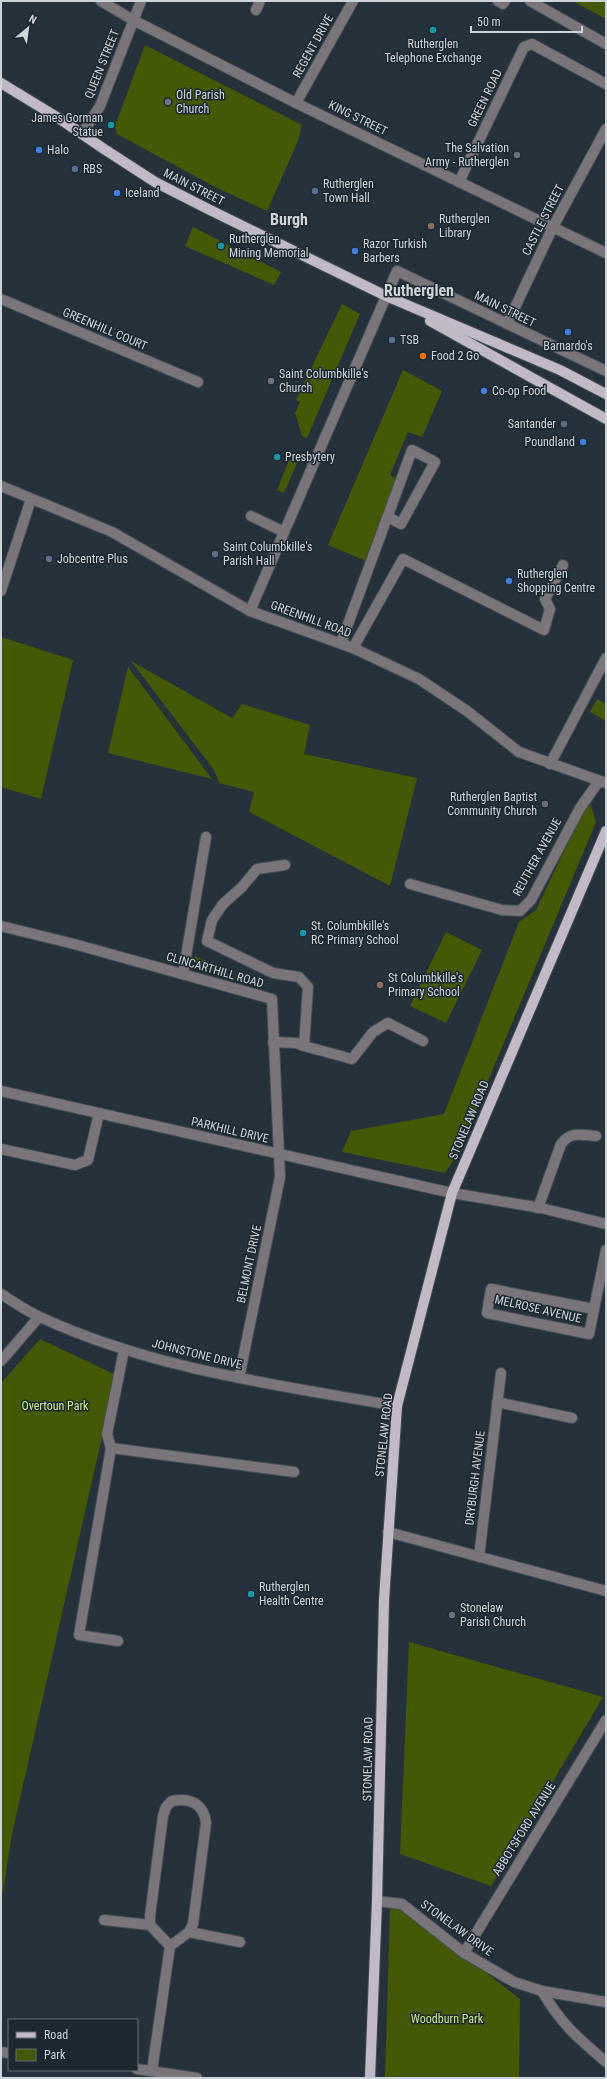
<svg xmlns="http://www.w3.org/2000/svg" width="607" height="2079" font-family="'Roboto Condensed',sans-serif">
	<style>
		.green { fill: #445905 }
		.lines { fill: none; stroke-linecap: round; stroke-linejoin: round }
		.minor-casing { stroke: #444f57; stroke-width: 12 }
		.major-casing { stroke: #444f57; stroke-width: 12 }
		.minor { stroke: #79757b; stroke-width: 10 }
		.major { stroke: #c2b9c6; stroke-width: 10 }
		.culture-dot { fill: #0f9aa8; stroke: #1d2831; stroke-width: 1.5 }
		.worship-dot { fill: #6b7280; stroke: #1d2831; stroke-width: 1.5 }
		.shop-dot { fill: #3f7fe0; stroke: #1d2831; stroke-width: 1.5 }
		.service-dot { fill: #5c6f8a; stroke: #1d2831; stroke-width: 1.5 }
		.education-dot { fill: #8d6e63; stroke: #1d2831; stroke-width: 1.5 }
		.food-dot { fill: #e8710a; stroke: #1d2831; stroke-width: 1.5 }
		.labels { text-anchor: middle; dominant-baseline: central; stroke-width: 3; stroke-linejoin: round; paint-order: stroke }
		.poi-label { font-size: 12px; fill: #ccd3d9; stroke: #1d2831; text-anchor: start }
		.street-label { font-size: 12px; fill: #ccd3d9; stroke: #1d2831 }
		.park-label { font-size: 12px; fill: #c8ee7b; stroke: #1d2831 }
		.district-label { font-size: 16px; font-weight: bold; fill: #ccd3d9; stroke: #1d2831 }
	</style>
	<rect width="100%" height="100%" fill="#26323b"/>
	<!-- green -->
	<g class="green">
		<polygon points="573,1 606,1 606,19"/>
		<polygon points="145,45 302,125 298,141 267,211 217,188 117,134 115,126"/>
		<polygon points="193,227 281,272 274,285 185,246"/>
		<polygon points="342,304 360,314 307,438 302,436 295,413 300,402 296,400"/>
		<polygon points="403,370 442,391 422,437 408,432 390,475 397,479 366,561 328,545"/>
		<polygon points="289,460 297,463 284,493 277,490"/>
		<polygon points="1,637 73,660 41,799 1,787"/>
		<polygon points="131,661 232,718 242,704 310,725 304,754 417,778 390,886 249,812 254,792 219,783 214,770"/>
		<polygon points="128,667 212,779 108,753"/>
		<polygon points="597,699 606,704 606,721 590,712"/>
		<polygon points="591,805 596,822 457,1155 445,1173 342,1152 351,1131 444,1114 519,922 536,910 584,809"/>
		<polygon points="446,932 482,950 446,1023 410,1006"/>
		<polygon points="195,956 238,979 193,967"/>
		<polygon points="40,1339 116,1375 12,1834 1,1904 1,1383"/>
		<polygon points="409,1642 603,1697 491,1886 400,1854"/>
		<polygon points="402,1907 520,1999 519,2078 385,2078 390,1908"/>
	</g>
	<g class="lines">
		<!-- minor casing -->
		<g class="minor-casing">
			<g id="minor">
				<polyline points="101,1 133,20 296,103 606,253"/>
				<polyline points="498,1 503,4 505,1"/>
				<polyline points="530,1 606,44"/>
				<polyline points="256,10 260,1"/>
				<polyline points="296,103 353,1"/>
				<polyline points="82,134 100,106 141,1"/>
				<polyline points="459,182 524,47 532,44 606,84"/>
				<polyline points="1,299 198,382"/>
				<polyline points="507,324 553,227 606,129"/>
				<polyline points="1,486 112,532 250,611 353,648 419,679 467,711 519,752 606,783"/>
				<polyline points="251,516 284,532"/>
				<polyline points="1,591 31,499"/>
				<polyline points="250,611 397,271 606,371"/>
				<polyline points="341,643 412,450 435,462 401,524 388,517"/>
				<polyline points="353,648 403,559 544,630 550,609 545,599 563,565"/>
				<polyline points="550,764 606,658"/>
				<polyline points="285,865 257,869 242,887 223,904 212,920 207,941 273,973 299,977 308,987 304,1046 352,1059 373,1032 388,1023 423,1041"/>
				<polyline points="410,884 502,910 520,911 531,900 580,808 599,781"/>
				<polyline points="1,926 74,944 272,999 280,1177 239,1378"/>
				<polyline points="183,974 206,837"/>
				<polyline points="273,1042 296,1043 304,1046"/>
				<polyline points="1,1091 452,1193 541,1208 606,1224"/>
				<polyline points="1,1149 75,1165 88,1160 99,1113"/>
				<path d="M538,1208L561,1144C571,1131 581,1135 596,1136"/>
				<path d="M1,1294C14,1302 26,1311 40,1317C152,1369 277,1385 397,1406"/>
				<polyline points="594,1309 491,1289 487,1313 589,1334 606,1250"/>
				<polyline points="1,1361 39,1317"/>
				<polyline points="497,1402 572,1418"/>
				<polyline points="111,1448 294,1472"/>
				<polyline points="388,1532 606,1591"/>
				<polyline points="479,1557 501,1373"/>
				<polyline points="118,1641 79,1635 111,1448 107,1434 124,1350"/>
				<polyline points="377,1901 402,1904 464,1953 514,1982 542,1991 606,2002"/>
				<polyline points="104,1920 150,1925"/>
				<polyline points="189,1932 240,1942"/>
				<polyline points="464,1953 606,1720"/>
				<path d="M542,1991C561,2024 578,2038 606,2062"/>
				<polyline points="1,2052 9,2053"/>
				<polyline points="137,2069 197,2078"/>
				<path d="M152,2071L170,1946L189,1932L193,1924L206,1823C204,1804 190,1797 172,1801L166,1807L163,1816L150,1916V1925L170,1946"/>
			</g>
		</g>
		<!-- major casing -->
		<g class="major-casing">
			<g id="major">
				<polyline points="1,83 60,119 104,149 155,182 210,210 386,296 560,370 606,394"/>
				<polyline points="430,321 606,419"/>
				<polyline points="370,2078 377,1901 384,1600 397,1406 452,1193 606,831"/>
			</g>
		</g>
		<!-- minor -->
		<use href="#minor" class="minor"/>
		<!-- major -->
		<use href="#major" class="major"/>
	</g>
	<!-- markers -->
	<g class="culture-dot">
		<circle cx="433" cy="30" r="4"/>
		<circle cx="111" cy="125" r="4"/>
		<circle cx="221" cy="246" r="4"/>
		<circle cx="277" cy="457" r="4"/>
		<circle cx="303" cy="933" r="4"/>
		<circle cx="251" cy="1594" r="4"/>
	</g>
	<g class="worship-dot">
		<circle cx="168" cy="102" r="4"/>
		<circle cx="517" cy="155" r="4"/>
		<circle cx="271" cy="381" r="4"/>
		<circle cx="545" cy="804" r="4"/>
		<circle cx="452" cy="1615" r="4"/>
	</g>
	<g class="shop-dot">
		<circle cx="39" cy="150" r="4"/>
		<circle cx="117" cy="193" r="4"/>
		<circle cx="355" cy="251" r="4"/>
		<circle cx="568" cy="332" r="4"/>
		<circle cx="484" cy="391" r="4"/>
		<circle cx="583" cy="442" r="4"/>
		<circle cx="509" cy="581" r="4"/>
	</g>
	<g class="service-dot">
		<circle cx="75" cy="169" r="4"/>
		<circle cx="315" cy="191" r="4"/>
		<circle cx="392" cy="340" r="4"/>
		<circle cx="564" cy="424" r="4"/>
		<circle cx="215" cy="554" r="4"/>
		<circle cx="49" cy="559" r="4"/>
	</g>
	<g class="education-dot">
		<circle cx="431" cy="226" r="4"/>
		<circle cx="380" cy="985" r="4"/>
	</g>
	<circle class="food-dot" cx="423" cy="356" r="4"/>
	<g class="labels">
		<!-- poi labels -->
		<g class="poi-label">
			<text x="433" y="44" text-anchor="middle">Rutherglen<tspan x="433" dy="14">Telephone Exchange</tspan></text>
			<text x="176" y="95">Old Parish<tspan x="176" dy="14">Church</tspan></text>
			<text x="103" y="118" text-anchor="end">James Gorman<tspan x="103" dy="14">Statue</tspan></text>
			<text x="509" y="148" text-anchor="end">The Salvation<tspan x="509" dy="14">Army - Rutherglen</tspan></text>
			<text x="47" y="150">Halo</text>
			<text x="83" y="169">RBS</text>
			<text x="323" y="184">Rutherglen<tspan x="323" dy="14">Town Hall</tspan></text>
			<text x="125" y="193">Iceland</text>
			<text x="439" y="219">Rutherglen<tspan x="439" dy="14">Library</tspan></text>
			<text x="229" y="239">Rutherglen<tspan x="229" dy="14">Mining Memorial</tspan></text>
			<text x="363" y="244">Razor Turkish<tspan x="363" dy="14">Barbers</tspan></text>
			<text x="400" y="340">TSB</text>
			<text x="568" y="346" text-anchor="middle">Barnardo's</text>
			<text x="431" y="356">Food 2 Go</text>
			<text x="279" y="374">Saint Columbkille's<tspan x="279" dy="14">Church</tspan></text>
			<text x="492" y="391">Co-op Food</text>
			<text x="556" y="424" text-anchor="end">Santander</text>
			<text x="575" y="442" text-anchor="end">Poundland</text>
			<text x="285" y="457">Presbytery</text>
			<text x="223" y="547">Saint Columbkille's<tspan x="223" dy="14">Parish Hall</tspan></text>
			<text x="57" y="559">Jobcentre Plus</text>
			<text x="517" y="574">Rutherglen<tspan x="517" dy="14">Shopping Centre</tspan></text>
			<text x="537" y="797" text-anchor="end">Rutherglen Baptist<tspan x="537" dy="14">Community Church</tspan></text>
			<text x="311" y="926">St. Columbkille's<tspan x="311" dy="14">RC Primary School</tspan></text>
			<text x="388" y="978">St Columbkille's<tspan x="388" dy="14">Primary School</tspan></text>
			<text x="259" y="1587">Rutherglen<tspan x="259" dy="14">Health Centre</tspan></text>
			<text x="460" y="1608">Stonelaw<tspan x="460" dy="14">Parish Church</tspan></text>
		</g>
		<!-- street labels -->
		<g class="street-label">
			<text transform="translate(313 46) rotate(-61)">REGENT DRIVE</text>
			<text transform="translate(102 64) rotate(-68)">QUEEN STREET</text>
			<text transform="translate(485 98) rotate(-64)">GREEN ROAD</text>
			<text transform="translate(358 118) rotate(26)">KING STREET</text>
			<text transform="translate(194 187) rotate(27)">MAIN STREET</text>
			<text transform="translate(543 220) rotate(-63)">CASTLE STREET</text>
			<text transform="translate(505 309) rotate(26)">MAIN STREET</text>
			<text transform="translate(105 329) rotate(23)">GREENHILL COURT</text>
			<text transform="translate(311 619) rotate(20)">GREENHILL ROAD</text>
			<text transform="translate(537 857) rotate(-61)">REUTHER AVENUE</text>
			<text transform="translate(215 970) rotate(16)">CLINCARTHILL ROAD</text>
			<text transform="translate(469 1120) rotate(-67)">STONELAW ROAD</text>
			<text transform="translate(230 1130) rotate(13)">PARKHILL DRIVE</text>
			<text transform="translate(249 1264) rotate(-78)">BELMONT DRIVE</text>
			<text transform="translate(538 1309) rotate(13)">MELROSE AVENUE</text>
			<text transform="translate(197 1354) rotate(14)">JOHNSTONE DRIVE</text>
			<text transform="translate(384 1435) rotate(-84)">STONELAW ROAD</text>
			<text transform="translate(475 1478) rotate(-83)">DRYBURGH AVENUE</text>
			<text transform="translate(368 1759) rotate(-89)">STONELAW ROAD</text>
			<text transform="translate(524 1829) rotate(-58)">ABBOTSFORD AVENUE</text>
			<text transform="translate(457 1928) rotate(36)">STONELAW DRIVE</text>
		</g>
		<!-- park labels -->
		<g class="park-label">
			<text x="55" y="1406">Overtoun Park</text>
			<text x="447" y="2019">Woodburn Park</text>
		</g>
		<!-- district labels -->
		<g class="district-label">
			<text x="289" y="219">Burgh</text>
			<text x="419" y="290">Rutherglen</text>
		</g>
	</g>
	<!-- border -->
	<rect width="607" height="2079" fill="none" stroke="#ccd3d9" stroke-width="4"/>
	<!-- legend -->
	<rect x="8" y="2019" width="130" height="52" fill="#1d2831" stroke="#636c74"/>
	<rect x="16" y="2032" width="20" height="6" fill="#c2b9c6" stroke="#636c74"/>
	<text x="44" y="2039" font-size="12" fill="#ccd3d9">Road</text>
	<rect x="16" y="2049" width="20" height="12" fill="#445905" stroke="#636c74"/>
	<text x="44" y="2059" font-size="12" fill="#ccd3d9">Park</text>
	<!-- north arrow -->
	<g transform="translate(28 28) rotate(29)" stroke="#1d2831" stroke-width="3" paint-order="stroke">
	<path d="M0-3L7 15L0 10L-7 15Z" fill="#ccd3d9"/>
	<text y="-6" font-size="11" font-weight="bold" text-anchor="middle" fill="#ccd3d9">N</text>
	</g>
	<!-- scale -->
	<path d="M471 26v6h111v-6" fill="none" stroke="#ccd3d9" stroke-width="2"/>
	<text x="477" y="26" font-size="12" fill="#ccd3d9" stroke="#1d2831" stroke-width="3" paint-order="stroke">50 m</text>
</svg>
